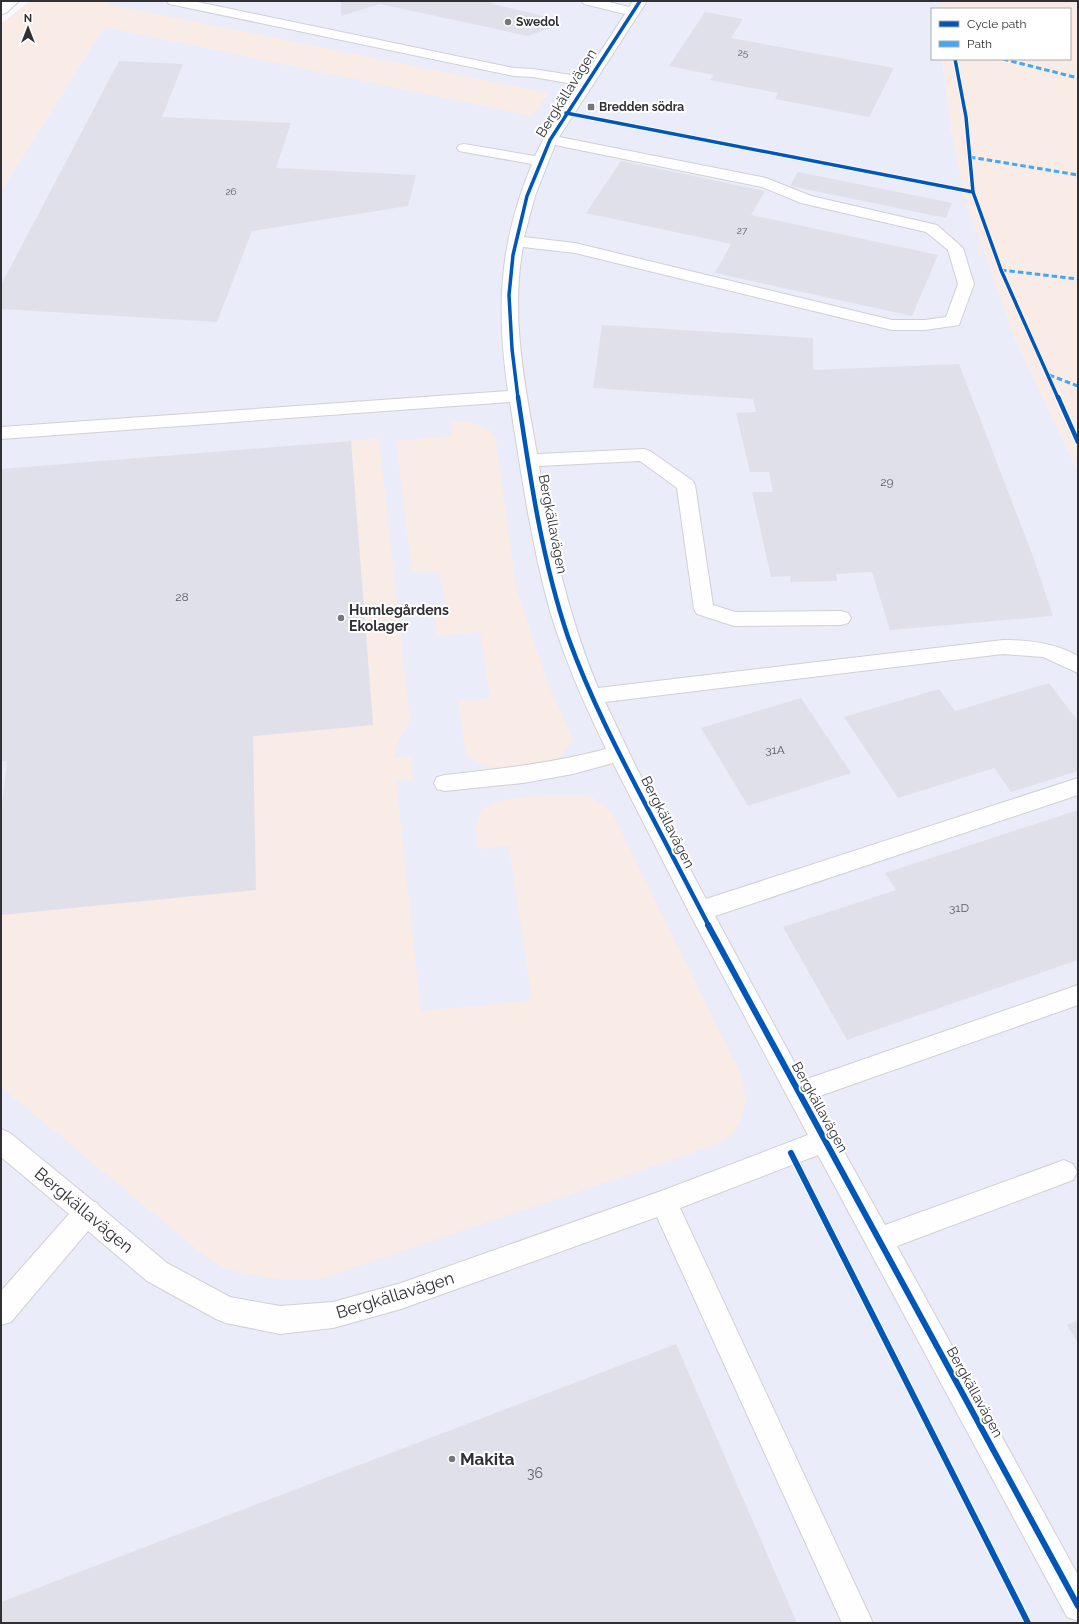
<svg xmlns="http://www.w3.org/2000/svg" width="1079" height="1624" font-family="Raleway,sans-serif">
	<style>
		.built { fill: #ebecf9 }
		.green { fill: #f9ebe6 }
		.building { fill: #e0e0ea }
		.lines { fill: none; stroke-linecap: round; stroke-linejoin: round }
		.minor-casing { stroke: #d0d0d4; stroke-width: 2 }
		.highway-casing { stroke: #d0d0d4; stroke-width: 2 }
		.minor { fill: #fefeff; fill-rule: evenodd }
		.highway { fill: #fefeff; fill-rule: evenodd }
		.quiet { stroke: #3fa9f5; stroke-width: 3; stroke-dasharray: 5.5 3; stroke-linecap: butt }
		.cycleway-far2-casing { stroke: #fff; stroke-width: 5 }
		.cycleway-far1-casing { stroke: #fff; stroke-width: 7 }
		.cycleway-casing { stroke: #fff; stroke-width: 8 }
		.cycleway-far2 { stroke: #0057b8; stroke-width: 3.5 }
		.cycleway-far1 { stroke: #0057b8; stroke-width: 4.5 }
		.cycleway { stroke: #0057b8; stroke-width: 6 }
		.poi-dot { fill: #76767b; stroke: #fff; stroke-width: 1.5 }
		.labels { text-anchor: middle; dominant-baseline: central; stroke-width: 4; stroke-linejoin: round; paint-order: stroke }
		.far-number-label { font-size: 10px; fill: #5c5c62 }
		.far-poi-label { font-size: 12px; font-weight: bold; fill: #303035; stroke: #fff; text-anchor: start }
		.number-label { font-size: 12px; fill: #5c5c62 }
		.street-label { font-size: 14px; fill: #303035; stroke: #fff }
		.poi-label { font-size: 14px; font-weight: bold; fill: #303035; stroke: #fff; text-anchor: start }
		.near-number-label { font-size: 14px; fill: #5c5c62 }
		.near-street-label { font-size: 17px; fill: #303035; stroke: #fff }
		.near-poi-label { font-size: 17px; font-weight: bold; fill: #303035; stroke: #fff; text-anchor: start }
	</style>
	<rect width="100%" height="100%" fill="#f8f8fd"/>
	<!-- built -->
	<polygon class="built" points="108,1 941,1 940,9 932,9 932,59 942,59 952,133 1014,336 1078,471 1078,1623 1,1623 1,191 104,27"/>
	<!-- green -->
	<g class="green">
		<polygon points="30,1 108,1 108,4 549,93 532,116 104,27 1,191 1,24"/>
		<polygon points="941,1 1078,1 1078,471 1014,336 964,197 952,133 942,59 1070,59 1070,9 940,9"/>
		<path d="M452,422C469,422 489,422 496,440L516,587L548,684L573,740L554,764C517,770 499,775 466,756L458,701L490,698L480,632L437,636L434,612L446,611L439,572L412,571L396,441L452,436Z"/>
		<polygon points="379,438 410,721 399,740 393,758 411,756 413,779 396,781 421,1011 532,1000 509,846 477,849 476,825 482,809 497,801 540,795 589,795 611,811 741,1074 746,1099 742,1118 733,1133 718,1144 317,1280 273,1279 226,1269 205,1256 1,1087 1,915 255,890 253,736 373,725 351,441"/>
	</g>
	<!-- building -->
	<g class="building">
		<polygon points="341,1 491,1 492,4 548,17 550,28 528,36 380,4 341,16"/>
		<polygon points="705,12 743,19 731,38 894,68 869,117 775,99 778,93 710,80 714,75 669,66"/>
		<polygon points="119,61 183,64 162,117 291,123 276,168 416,175 408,206 252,231 217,322 1,309 1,285"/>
		<polygon points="621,161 765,191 751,215 938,255 912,316 715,273 731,244 586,213"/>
		<polygon points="798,172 952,203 946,218 790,186"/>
		<polygon points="602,325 813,338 813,370 959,364 1034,559 1053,616 890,630 872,572 836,574 837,581 791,582 790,576 771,577 752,492 773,492 769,472 750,472 736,413 756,412 753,399 593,388"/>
		<polygon points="351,441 373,725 253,736 256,890 1,915 1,813 7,761 1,762 1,469"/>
		<polygon points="1049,683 1078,721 1078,771 1011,792 994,768 898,798 844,717 939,689 955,711"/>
		<polygon points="801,698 851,773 748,806 701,728"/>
		<polygon points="1078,810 1078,960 847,1040 783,927 896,890 885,873"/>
		<polygon points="1078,1320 1078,1343 1067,1325"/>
		<polygon points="676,1344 797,1623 1,1623 1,1602"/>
	</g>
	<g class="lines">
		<!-- minor casing -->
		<g class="minor-casing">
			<path id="minor" d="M167,1H193L514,68L533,69L584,77L625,14L584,4L582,1H605L629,7L633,1H647L559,137L766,178L811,196L937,225L963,248L974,284L959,325L925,330H892L575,253L523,247C510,316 525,385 537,454L644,449L650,451L693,481L695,485L713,605L735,612L841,611L848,613L851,618L848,623L841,625L734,626L697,614L694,609L677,488L640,461L539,466C552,543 568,615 598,688L1003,640C1029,640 1055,643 1078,656V673L1043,657L1003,654L605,702L635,765L706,899L1078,778V795L715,916L804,1080L1078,985V1005L814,1098L885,1225L1064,1160L1073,1164L1077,1172L1073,1180L897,1246L1078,1575V1621L1067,1617L818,1155L680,1208L873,1623H842L657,1217L401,1309L333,1328L280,1334L226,1323L216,1319L147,1281L88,1231L11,1322L1,1325V1291L69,1214L1,1157V1129L10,1133L93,1201L97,1203L99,1206L167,1263L230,1297L280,1306L333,1302L401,1283L664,1190L808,1135L692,918L613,763L573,774L523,783L445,791L437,789L434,783L437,777L445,775C500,769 553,763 606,749C584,704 564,658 550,611C531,543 521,472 510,402L1,439V427L508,391C496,307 499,244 532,164L464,152L459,151L457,148L459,145L464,144L535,156L543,140L579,85L533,77L514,76L174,5L169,4ZM555,145L762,187L801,203L926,232L948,250L958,284L946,317L925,320H892L575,243L524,237L535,196Z"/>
		</g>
		<!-- highway casing -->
		<g class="highway-casing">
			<polygon id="highway" points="4,1 19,1 6,13 1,14 1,3"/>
		</g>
		<!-- minor -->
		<use href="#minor" class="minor"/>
		<!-- highway -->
		<use href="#highway" class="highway"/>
		<!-- quiet -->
		<g class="quiet">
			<polyline points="1003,59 1078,78"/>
			<polyline points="970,157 1078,175"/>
			<polyline points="1001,270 1078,279"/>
			<polyline points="1049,375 1078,386"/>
		</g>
		<!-- cycleway-far2 casing -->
		<g class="cycleway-far2-casing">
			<g id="cycleway-far2">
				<polyline points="955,59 966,117 973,192 1001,270 1058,398"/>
				<polyline points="566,113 973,192"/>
				<polyline points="518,398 512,349 509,295 513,255 527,196 550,140 640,1"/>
			</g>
		</g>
		<!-- cycleway-far1 casing -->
		<g class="cycleway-far1-casing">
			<g id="cycleway-far1">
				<path d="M518,397C530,477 542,560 568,637C590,698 620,756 650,813C669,850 689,888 709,926"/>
				<polyline points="1058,397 1078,442"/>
			</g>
		</g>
		<!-- cycleway casing -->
		<g class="cycleway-casing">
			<g id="cycleway">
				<polyline points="708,925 1078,1606"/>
				<polyline points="791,1153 1028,1623"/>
			</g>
		</g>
		<!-- cycleway-far2 -->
		<use href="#cycleway-far2" class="cycleway-far2"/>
		<!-- cycleway-far1 -->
		<use href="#cycleway-far1" class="cycleway-far1"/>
		<!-- cycleway -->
		<use href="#cycleway" class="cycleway"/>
	</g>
	<!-- markers -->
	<g class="poi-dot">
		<circle cx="508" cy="22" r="4"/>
		<rect x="587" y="103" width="8" height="8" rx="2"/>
		<circle cx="341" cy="618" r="4"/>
		<circle cx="452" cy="1459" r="4"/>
	</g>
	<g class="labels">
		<!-- far-number labels -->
		<g class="far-number-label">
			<text x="743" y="52">25</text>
			<text x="231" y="191">26</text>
			<text x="742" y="230">27</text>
		</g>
		<!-- far-poi labels -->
		<g class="far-poi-label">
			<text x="516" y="22">Swedol</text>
			<text x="599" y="107">Bredden södra</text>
		</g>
		<!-- number labels -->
		<g class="number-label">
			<text x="887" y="482">29</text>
			<text x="182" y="597">28</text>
			<text x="775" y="750">31A</text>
			<text x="959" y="908">31D</text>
		</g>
		<!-- street labels -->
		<g class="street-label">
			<text transform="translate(566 93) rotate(-58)">Bergkällavägen</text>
			<text transform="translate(553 524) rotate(79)">Bergkällavägen</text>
			<text transform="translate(668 822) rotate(63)">Bergkällavägen</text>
			<text transform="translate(820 1107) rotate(61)">Bergkällavägen</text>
			<text transform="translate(975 1392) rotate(61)">Bergkällavägen</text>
		</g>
		<!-- poi labels -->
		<g class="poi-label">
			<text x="349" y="610">Humlegårdens<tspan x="349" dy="16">Ekolager</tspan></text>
		</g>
		<!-- near-number labels -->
		<g class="near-number-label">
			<text x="535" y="1473">36</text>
		</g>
		<!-- near-street labels -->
		<g class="near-street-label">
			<text transform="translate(84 1210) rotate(40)">Bergkällavägen</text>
			<text transform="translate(395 1295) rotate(-17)">Bergkällavägen</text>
		</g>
		<!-- near-poi labels -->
		<g class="near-poi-label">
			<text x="460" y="1459">Makita</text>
		</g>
	</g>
	<!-- border -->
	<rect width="1079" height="1624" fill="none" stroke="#303035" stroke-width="4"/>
	<!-- legend -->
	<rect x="931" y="8" width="140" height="52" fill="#ffffff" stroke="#acacae"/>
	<rect x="939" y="21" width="20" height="6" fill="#0057b8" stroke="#acacae"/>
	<text x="967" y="28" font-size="12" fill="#303035">Cycle path</text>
	<rect x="939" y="41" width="20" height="6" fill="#3fa9f5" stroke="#acacae"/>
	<text x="967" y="48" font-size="12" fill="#303035">Path</text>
	<!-- north arrow -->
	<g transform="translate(28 28)" stroke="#ffffff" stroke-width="3" paint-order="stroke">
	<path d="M0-3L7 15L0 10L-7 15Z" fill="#303035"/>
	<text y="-6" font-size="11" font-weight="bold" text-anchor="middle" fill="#303035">N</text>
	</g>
</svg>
